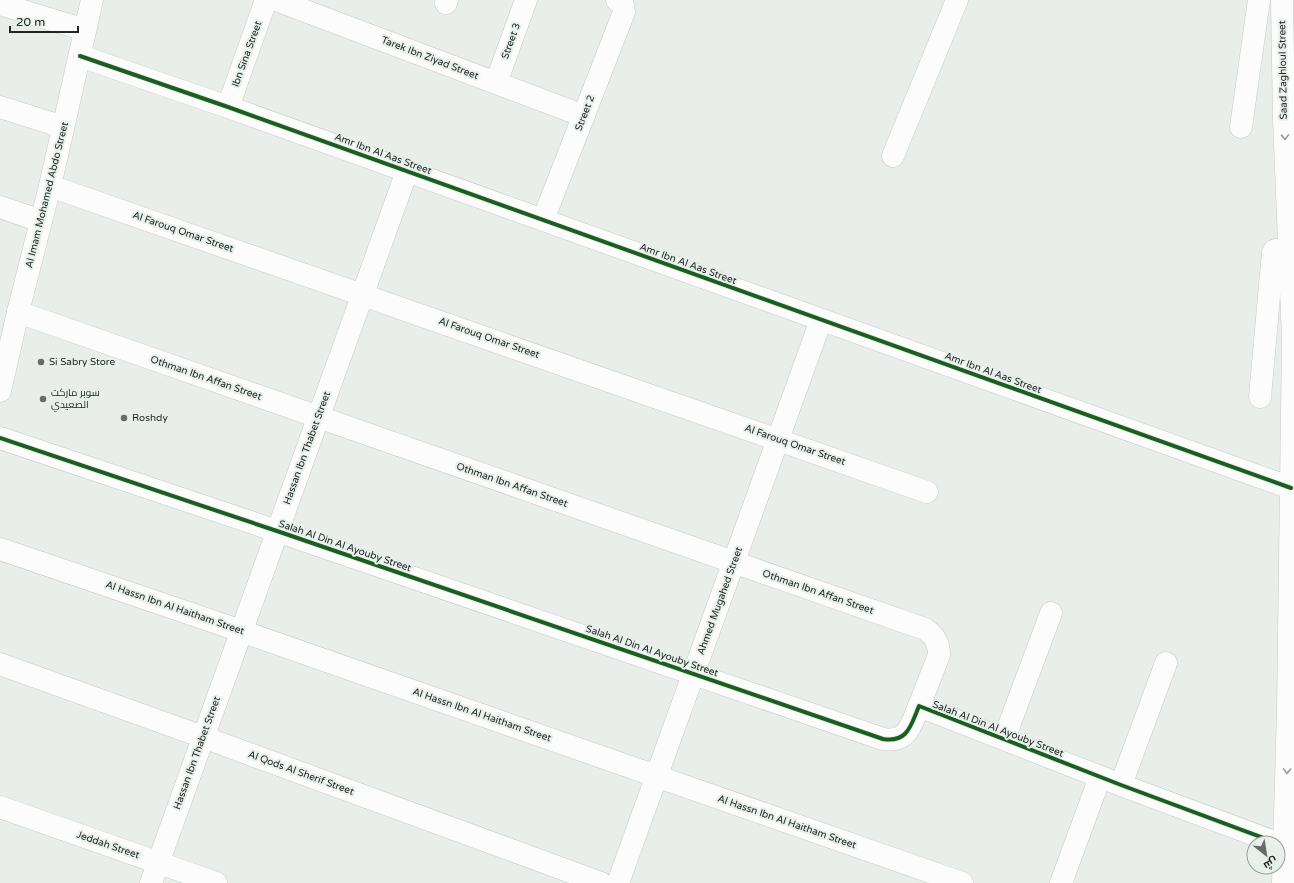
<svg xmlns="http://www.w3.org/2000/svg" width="1294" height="883" font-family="'Varela Round',Cairo,sans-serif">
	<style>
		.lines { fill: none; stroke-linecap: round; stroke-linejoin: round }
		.minor-casing { stroke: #c6cac8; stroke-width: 23 }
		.major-casing { stroke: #c6cac8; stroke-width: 23 }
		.minor { stroke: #fcfcfc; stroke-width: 22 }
		.major { stroke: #fcfcfc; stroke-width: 22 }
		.cycleway-casing { stroke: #e7f0eb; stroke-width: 6 }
		.cycleway { stroke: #1b5e20; stroke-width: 4 }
		.oneway { stroke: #9a9b9a }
		.poi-dot { fill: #686b69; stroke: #e7f0eb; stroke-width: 1.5 }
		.labels { text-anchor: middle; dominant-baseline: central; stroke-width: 4; stroke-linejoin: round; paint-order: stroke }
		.street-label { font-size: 10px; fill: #222523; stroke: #e7f0eb }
		.poi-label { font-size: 10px; fill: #222523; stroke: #e7f0eb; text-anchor: start }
	</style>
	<rect width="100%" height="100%" fill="#e9eeeb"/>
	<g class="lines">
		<!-- minor casing -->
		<g class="minor-casing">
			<g id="minor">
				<polyline points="276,0 584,116"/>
				<polyline points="446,3 447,0"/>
				<polyline points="0,4 85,30"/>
				<polyline points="80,56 228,107 1291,488"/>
				<polyline points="496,83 526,0"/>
				<polyline points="0,107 63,127"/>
				<polyline points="228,107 266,0"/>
				<polyline points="1241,127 1259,0"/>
				<polyline points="893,156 957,0"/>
				<polyline points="50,186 927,492"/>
				<polyline points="0,207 41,221"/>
				<polyline points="543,220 624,12 623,5 617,0"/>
				<path d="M18,312L925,629C935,636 939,643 939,655L919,706"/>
				<path d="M1260,397L1273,252C1277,247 1284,250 1290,251"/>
				<path d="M0,438L277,531L883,739C908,743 911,725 919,706L1121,785L1277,843"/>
				<polyline points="0,549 241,631 962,883"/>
				<polyline points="0,664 203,737 601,883"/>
				<polyline points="1004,739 1051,613"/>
				<polyline points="1121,785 1166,663"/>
				<polyline points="0,807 216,883"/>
				<polyline points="151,883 407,171"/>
				<polyline points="618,883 821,320"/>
				<polyline points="1061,883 1100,777"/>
			</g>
		</g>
		<!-- major casing -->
		<g class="major-casing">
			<g id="major">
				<polyline points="1282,0 1284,120 1293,339 1288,710 1283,883"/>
				<polyline points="0,391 18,312 50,186 92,0"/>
			</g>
		</g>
		<!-- minor -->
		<use href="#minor" class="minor"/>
		<!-- major -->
		<use href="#major" class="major"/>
		<!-- cycleway casing -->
		<g class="cycleway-casing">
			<g id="cycleway">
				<polyline points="80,56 228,107 1291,488"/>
				<path d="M0,438L277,531L883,739C908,743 911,725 919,706L1121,785L1277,843"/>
			</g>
		</g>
		<!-- cycleway -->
		<use href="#cycleway" class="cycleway"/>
	</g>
	<!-- one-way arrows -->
	<defs><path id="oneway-chevron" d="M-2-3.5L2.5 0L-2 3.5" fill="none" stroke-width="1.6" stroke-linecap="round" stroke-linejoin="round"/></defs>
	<g class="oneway">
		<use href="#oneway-chevron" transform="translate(1285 137) rotate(88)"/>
		<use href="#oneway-chevron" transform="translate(1287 771) rotate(92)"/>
	</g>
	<!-- markers -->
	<g class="poi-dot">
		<circle cx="41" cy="362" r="4"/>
		<circle cx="43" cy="399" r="4"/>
		<circle cx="124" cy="418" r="4"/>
	</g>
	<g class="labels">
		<!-- street labels -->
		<g class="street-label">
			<text transform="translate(511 41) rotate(-70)">Street 3</text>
			<text transform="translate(247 54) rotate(-70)">Ibn Sina Street</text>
			<text transform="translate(430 58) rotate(21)">Tarek Ibn Ziyad Street</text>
			<text transform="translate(1283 70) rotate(-91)">Saad Zaghloul Street</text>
			<text transform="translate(585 113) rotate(-69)">Street 2</text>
			<text transform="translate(383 154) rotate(20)">Amr Ibn Al Aas Street</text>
			<text transform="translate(47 195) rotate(-76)">Al Imam Mohamed Abdo Street</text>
			<text transform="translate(183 232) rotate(19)">Al Farouq Omar Street</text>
			<text transform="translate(688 264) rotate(20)">Amr Ibn Al Aas Street</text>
			<text transform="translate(489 338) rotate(19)">Al Farouq Omar Street</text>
			<text transform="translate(993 373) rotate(20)">Amr Ibn Al Aas Street</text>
			<text transform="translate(206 378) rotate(19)">Othman Ibn Affan Street</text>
			<text transform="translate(795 445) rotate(19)">Al Farouq Omar Street</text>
			<text transform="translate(307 448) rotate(-70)">Hassan Ibn Thabet Street</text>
			<text transform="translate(512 485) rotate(19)">Othman Ibn Affan Street</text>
			<text transform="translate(345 546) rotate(19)">Salah Al Din Al Ayouby Street</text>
			<text transform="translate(818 592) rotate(19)">Othman Ibn Affan Street</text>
			<text transform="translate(720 601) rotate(-70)">Ahmed Mugahed Street</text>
			<text transform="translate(175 608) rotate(19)">Al Hassn Ibn Al Haitham Street</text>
			<text transform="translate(652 651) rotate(19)">Salah Al Din Al Ayouby Street</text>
			<text transform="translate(482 715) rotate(19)">Al Hassn Ibn Al Haitham Street</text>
			<text transform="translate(998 729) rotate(21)">Salah Al Din Al Ayouby Street</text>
			<text transform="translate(197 753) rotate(-70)">Hassan Ibn Thabet Street</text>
			<text transform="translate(301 773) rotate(20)">Al Qods Al Sherif Street</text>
			<text transform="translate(787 822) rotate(19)">Al Hassn Ibn Al Haitham Street</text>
			<text transform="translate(108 845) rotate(19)">Jeddah Street</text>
		</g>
		<!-- poi labels -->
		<g class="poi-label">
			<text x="49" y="362">Si Sabry Store</text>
			<text x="51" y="393">سوبر ماركت<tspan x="51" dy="12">الصعيدي</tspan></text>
			<text x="132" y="418">Roshdy</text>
		</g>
	</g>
	<!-- north arrow -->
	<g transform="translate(1266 855) rotate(150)"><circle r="19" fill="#e7f0eb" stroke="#989f9b"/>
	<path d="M0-3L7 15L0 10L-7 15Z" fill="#686b69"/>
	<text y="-6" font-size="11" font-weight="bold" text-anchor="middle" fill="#222523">ش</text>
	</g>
	<!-- scale -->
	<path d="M10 26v6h68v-6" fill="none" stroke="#222523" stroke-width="2"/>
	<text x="16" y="26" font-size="12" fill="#222523" stroke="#e7f0eb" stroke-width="3" paint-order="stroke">20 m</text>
</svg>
